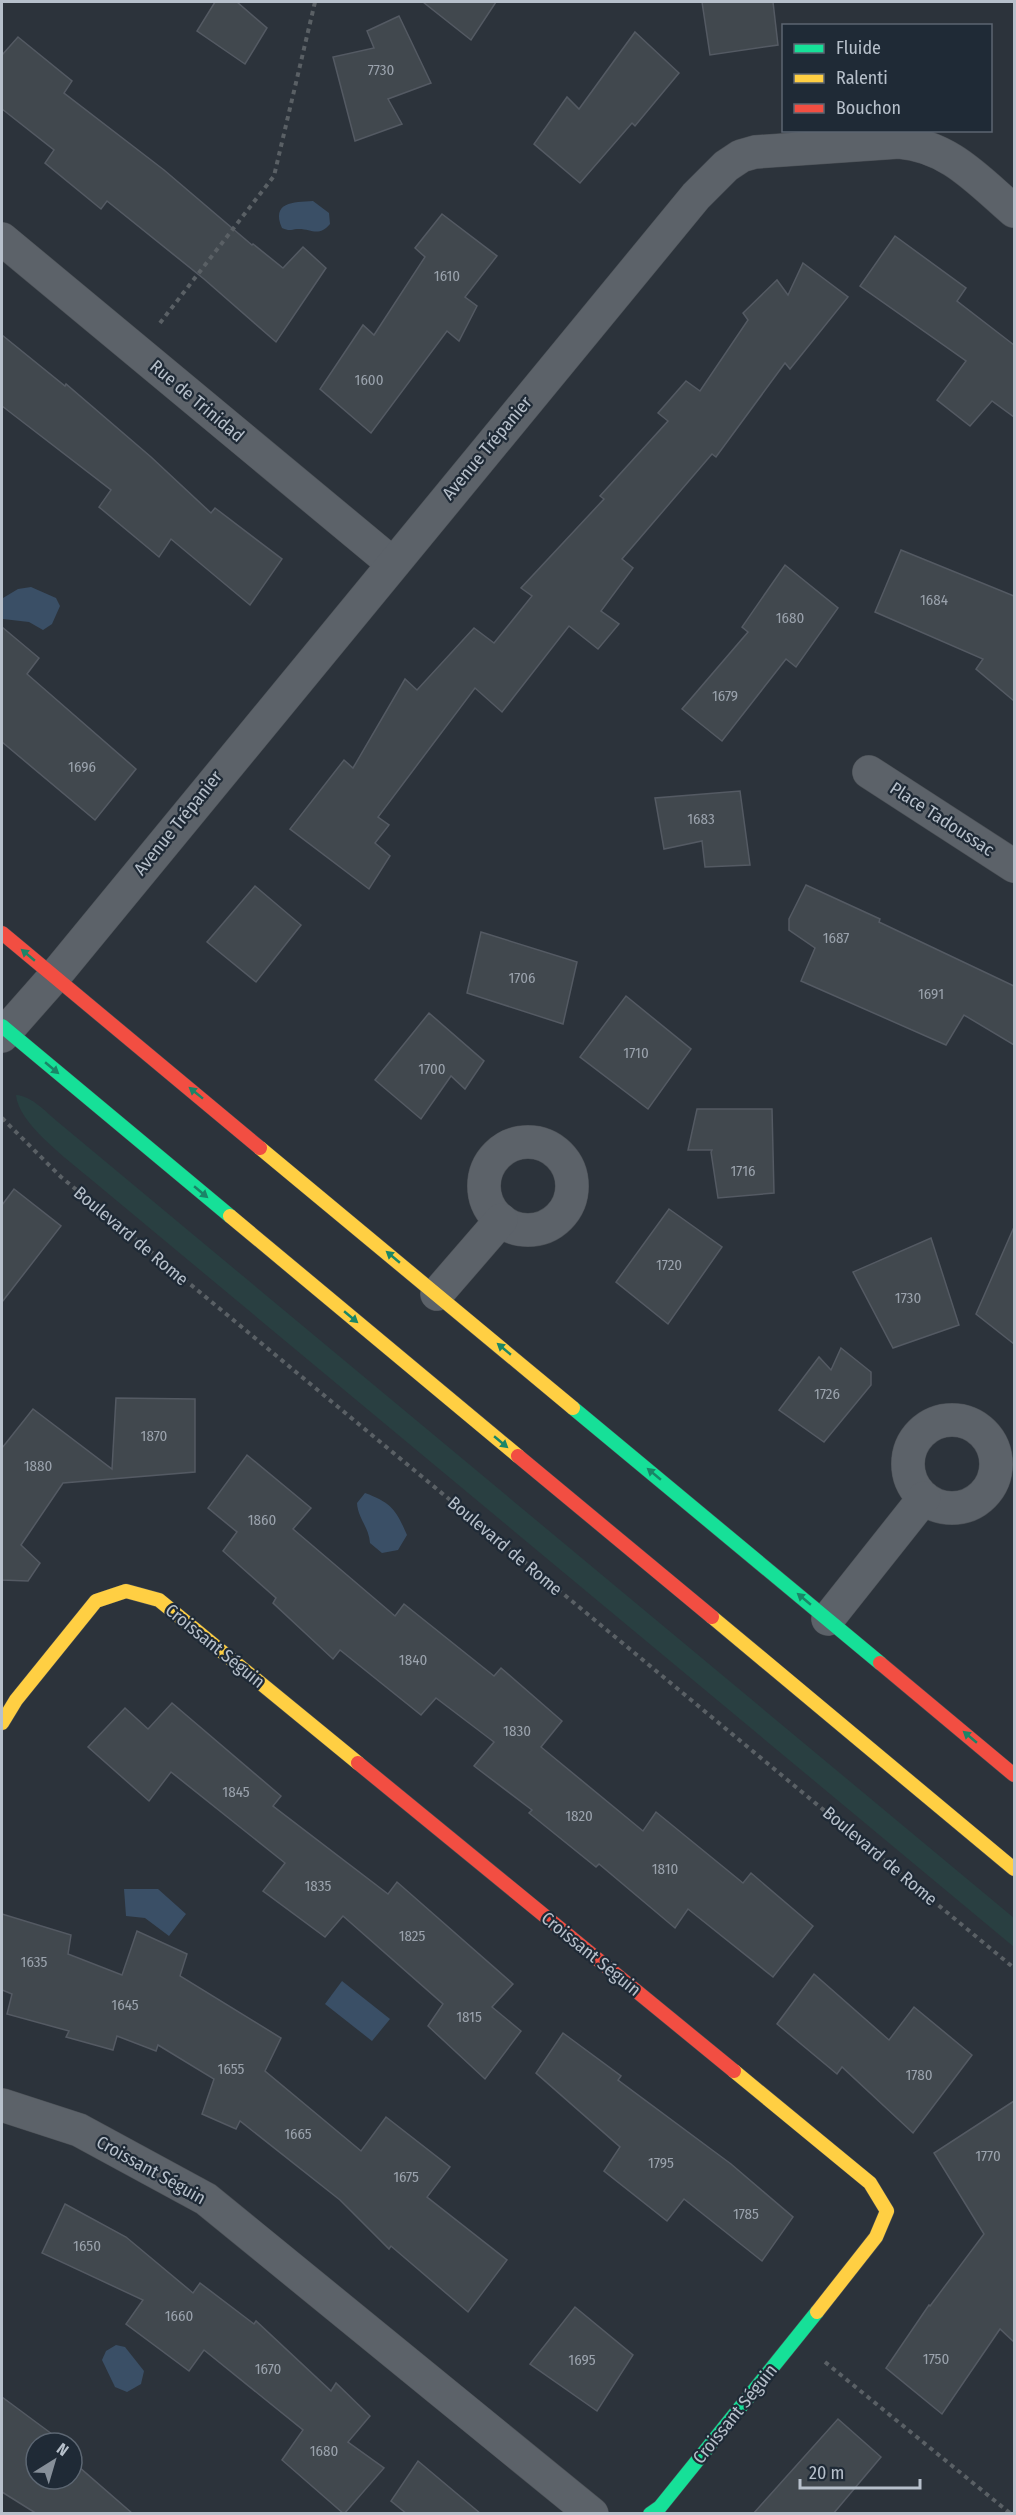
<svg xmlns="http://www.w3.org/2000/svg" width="1016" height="2515" font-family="'Fira Sans Condensed',sans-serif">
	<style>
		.green { fill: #293f41 }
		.water { fill: #3a4f66 }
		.building { fill: #41484e; stroke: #545a63; stroke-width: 1.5 }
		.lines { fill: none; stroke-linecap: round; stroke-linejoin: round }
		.street-casing { stroke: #4a4f55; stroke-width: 34 }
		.fast-casing { stroke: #4a4f55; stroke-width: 15 }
		.slow-casing { stroke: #4a4f55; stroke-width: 15 }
		.jam-casing { stroke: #4a4f55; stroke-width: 15 }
		.path { stroke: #5a6065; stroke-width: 4; stroke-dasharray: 4.5 4.5; stroke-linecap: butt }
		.street { stroke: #5c6269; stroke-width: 33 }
		.fast { stroke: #16e098; stroke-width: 14 }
		.slow { stroke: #ffcf43; stroke-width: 14 }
		.jam { stroke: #f24e42; stroke-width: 14 }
		.oneway { fill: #1a8567 }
		.labels { text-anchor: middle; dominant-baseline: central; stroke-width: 4.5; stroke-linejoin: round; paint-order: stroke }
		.number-label { font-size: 15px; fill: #9aa2ac }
		.street-label { font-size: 18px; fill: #b7c0cb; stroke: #1f2a36 }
	</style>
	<rect width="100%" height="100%" fill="#2c333b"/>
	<!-- green -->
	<path class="green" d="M16,1095C32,1096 46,1112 58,1122L1014,1918V1947L87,1176C66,1158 18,1123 16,1095Z"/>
	<!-- water -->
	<g class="water">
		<path d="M313,201L329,213L330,224C318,238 311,228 297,229C290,230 289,231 282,228C271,202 293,202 313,201Z"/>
		<polygon points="31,587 56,598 60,606 52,624 43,630 29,622 3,619 3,598 18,589"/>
		<path d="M365,1493C392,1503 396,1510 407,1535L398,1550L382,1553L370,1543C369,1527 358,1519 357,1503Z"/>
		<polygon points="124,1889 158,1889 186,1914 169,1936 145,1918 126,1916"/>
		<polygon points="342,1981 390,2019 372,2041 325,2004"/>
		<polygon points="116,2345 125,2347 144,2371 141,2384 127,2392 115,2387 102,2360 106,2351"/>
	</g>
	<!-- building -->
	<g class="building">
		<polygon points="215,2 237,2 267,28 245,64 197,31"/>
		<polygon points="423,2 496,2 471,40"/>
		<polygon points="702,2 773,2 778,45 710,55"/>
		<polygon points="399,16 431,83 388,99 402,124 355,141 333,57 374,48 367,31"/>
		<polygon points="635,32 679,73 635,126 632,123 580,183 534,144 567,97 579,109"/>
		<polygon points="18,37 72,81 64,93 164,170 252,245 253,244 283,268 303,247 326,268 276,342 204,279 107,201 101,209 45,163 54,150 2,109 2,55"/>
		<polygon points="442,214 497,256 465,297 477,306 459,341 447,331 371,433 320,389 363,325 374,335 425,257 415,248"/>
		<polygon points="895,236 966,288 957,301 1014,345 1014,417 992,401 970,426 937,400 966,361 860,286"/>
		<polygon points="803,263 848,297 790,369 785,363 716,457 712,454 622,559 633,568 601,611 619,624 598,649 569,626 502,712 475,688 378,817 389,825 375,843 390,856 369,889 290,829 344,760 353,768 405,679 417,690 474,628 494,643 532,596 521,588 604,499 600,496 668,421 658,413 686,381 700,391 748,320 743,313 777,280 788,295"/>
		<polygon points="2,335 65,386 66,384 151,457 211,513 215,508 282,559 250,605 171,539 159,557 99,507 111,490 2,406"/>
		<polygon points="901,550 1014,596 1014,701 976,669 983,659 875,612"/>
		<polygon points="785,565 838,608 796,667 786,659 722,741 682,709 748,632 742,627"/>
		<polygon points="2,627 39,658 27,674 136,769 95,820 2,742"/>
		<polygon points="740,791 750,865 705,867 702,841 664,849 655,798"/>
		<polygon points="806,885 880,919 879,922 1014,986 1014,1045 964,1015 946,1045 801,981 815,948 789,930 789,919"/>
		<polygon points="255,886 301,925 256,982 207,942"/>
		<polygon points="481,932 577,962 563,1024 467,993"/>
		<polygon points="626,996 691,1049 648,1109 580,1057"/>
		<polygon points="429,1013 484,1061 465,1089 451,1076 421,1119 375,1080"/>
		<polygon points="697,1109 772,1109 774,1193 718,1198 711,1152 712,1150 688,1150"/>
		<polygon points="14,1189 61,1226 2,1302 2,1205"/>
		<polygon points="669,1209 722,1247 668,1324 616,1282"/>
		<polygon points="1014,1227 1014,1344 976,1314"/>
		<polygon points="931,1238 959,1325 893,1348 853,1272"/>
		<polygon points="841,1348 871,1372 871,1385 824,1442 779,1410 819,1357 831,1370"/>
		<polygon points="116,1398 195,1399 195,1472 63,1483 21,1545 40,1563 28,1581 2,1580 2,1448 33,1409 112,1469"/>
		<polygon points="247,1455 311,1508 293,1529 395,1616 404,1604 494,1676 501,1668 562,1721 541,1747 643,1831 656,1812 743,1883 751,1873 813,1926 773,1977 688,1909 675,1928 599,1864 596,1867 529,1813 532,1810 474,1766 494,1742 436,1698 421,1715 340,1650 333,1659 273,1603 276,1598 223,1551 237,1532 208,1508"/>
		<polygon points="172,1703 281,1796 273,1806 388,1894 397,1882 513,1984 492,2007 521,2031 485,2079 428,2026 443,2004 343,1916 325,1937 263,1891 285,1863 171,1772 149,1801 88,1747 125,1708 148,1729"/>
		<polygon points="2,1914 71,1935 68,1954 122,1975 137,1931 187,1954 180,1976 281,2038 265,2071 361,2151 386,2117 450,2167 427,2197 507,2260 468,2312 391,2246 389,2249 340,2200 240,2121 236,2129 202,2114 214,2079 158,2045 156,2051 117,2036 113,2050 66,2037 69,2031 7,2014 12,1994 2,1990"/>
		<polygon points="814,1974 889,2040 914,2007 972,2055 913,2133 842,2067 837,2074 777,2024"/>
		<polygon points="563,2033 621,2076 618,2080 731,2164 793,2217 762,2261 684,2199 667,2221 604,2171 620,2147 536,2073"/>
		<polygon points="1014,2101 1014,2342 1000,2329 942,2414 886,2368 929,2305 930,2306 984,2234 934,2153"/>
		<polygon points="65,2204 126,2237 193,2293 200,2283 254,2324 256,2321 331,2391 336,2383 370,2416 348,2442 384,2468 344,2514 282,2460 303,2430 204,2350 189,2371 126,2324 143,2300 42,2253"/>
		<polygon points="575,2307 633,2355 597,2411 530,2364"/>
		<polygon points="2,2397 64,2443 36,2443 36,2479 72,2479 72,2461 133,2514 37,2514 2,2492"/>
		<polygon points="838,2419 881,2457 833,2514 753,2514"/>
		<polygon points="418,2461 481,2514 407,2514 391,2501"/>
	</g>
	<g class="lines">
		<!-- street casing -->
		<g class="street-casing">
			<g id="street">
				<polyline points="2,239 392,563"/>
				<polyline points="869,772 1014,866"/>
				<path d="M2,1036L54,977L696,196L726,166L741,156L755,152L899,142C949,146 978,180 1014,211"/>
				<circle cx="528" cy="1186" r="44"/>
				<polyline points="437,1294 501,1220"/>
				<circle cx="952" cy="1464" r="44"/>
				<polyline points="828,1619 924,1498"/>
				<polyline points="2,2105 79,2130 206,2199 592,2514"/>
			</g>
		</g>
		<!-- fast casing -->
		<g class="fast-casing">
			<g id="fast">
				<polyline points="2,1026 230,1216"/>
				<polyline points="573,1408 880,1663"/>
				<polyline points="650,2514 660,2507 817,2312"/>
			</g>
		</g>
		<!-- slow casing -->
		<g class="slow-casing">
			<g id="slow">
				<polyline points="260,1148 573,1408"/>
				<polyline points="230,1216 518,1456"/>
				<polyline points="712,1617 1014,1869"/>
				<polyline points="2,1723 16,1700 96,1601 126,1591 159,1600 358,1763"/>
				<polyline points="734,2071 870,2183 887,2211 876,2237 817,2312"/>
			</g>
		</g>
		<!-- jam casing -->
		<g class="jam-casing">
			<g id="jam">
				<polyline points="2,933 260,1148"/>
				<polyline points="518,1456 712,1617"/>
				<polyline points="880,1663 1014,1775"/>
				<polyline points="358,1763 734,2071"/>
			</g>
		</g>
		<!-- path -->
		<g class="path">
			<polyline points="160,323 274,176 315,2"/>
			<polyline points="2,1118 61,1177 1014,1968"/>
			<polyline points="825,2362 1011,2514"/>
		</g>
		<!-- street -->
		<use href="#street" class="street"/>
		<!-- fast -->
		<use href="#fast" class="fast"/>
		<!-- slow -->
		<use href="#slow" class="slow"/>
		<!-- jam -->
		<use href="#jam" class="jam"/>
	</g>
	<!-- one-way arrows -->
	<defs><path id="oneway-solid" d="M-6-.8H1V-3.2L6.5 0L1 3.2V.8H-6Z" transform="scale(1.5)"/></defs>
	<g class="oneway">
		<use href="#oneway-solid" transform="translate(28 955) rotate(-140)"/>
		<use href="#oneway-solid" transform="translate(52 1068) rotate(40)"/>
		<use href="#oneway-solid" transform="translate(196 1093) rotate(-141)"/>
		<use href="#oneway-solid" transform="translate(201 1192) rotate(40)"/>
		<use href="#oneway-solid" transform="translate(393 1257) rotate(-140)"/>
		<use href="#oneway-solid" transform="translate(351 1317) rotate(40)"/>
		<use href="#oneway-solid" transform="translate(504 1349) rotate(-140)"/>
		<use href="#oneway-solid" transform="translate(501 1442) rotate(40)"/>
		<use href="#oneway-solid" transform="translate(654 1474) rotate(-140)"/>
		<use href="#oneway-solid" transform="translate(804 1599) rotate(-140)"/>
		<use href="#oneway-solid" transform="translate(970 1737) rotate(-140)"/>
	</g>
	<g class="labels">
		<!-- number labels -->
		<g class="number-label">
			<text x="381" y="70">7730</text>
			<text x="447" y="276">1610</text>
			<text x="369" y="380">1600</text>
			<text x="934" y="600">1684</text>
			<text x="790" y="618">1680</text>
			<text x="725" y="696">1679</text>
			<text x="82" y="767">1696</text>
			<text x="701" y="819">1683</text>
			<text x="836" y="938">1687</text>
			<text x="522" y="978">1706</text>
			<text x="931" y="994">1691</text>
			<text x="636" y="1053">1710</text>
			<text x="432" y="1069">1700</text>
			<text x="743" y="1171">1716</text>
			<text x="669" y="1265">1720</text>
			<text x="908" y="1298">1730</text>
			<text x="827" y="1394">1726</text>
			<text x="154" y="1436">1870</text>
			<text x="38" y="1466">1880</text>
			<text x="262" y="1520">1860</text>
			<text x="413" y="1660">1840</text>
			<text x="517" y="1731">1830</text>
			<text x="236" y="1792">1845</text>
			<text x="579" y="1816">1820</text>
			<text x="665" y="1869">1810</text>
			<text x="318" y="1886">1835</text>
			<text x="412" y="1936">1825</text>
			<text x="34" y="1962">1635</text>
			<text x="125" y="2005">1645</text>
			<text x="469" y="2017">1815</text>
			<text x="231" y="2069">1655</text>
			<text x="919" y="2075">1780</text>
			<text x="298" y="2134">1665</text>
			<text x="988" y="2156">1770</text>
			<text x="661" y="2163">1795</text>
			<text x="406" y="2177">1675</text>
			<text x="746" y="2214">1785</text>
			<text x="87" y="2246">1650</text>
			<text x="179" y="2316">1660</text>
			<text x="936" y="2359">1750</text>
			<text x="582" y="2360">1695</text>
			<text x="268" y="2369">1670</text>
			<text x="324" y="2451">1680</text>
		</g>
		<!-- street labels -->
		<g class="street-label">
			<text transform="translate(197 401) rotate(40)">Rue de Trinidad</text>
			<text transform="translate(487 448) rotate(-50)">Avenue Trépanier</text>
			<text transform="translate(942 819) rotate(33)">Place Tadoussac</text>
			<text transform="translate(178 823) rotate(-51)">Avenue Trépanier</text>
			<text transform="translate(131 1236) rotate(40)">Boulevard de Rome</text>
			<text transform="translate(505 1546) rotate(40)">Boulevard de Rome</text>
			<text transform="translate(215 1646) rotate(39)">Croissant Séguin</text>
			<text transform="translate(880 1856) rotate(40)">Boulevard de Rome</text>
			<text transform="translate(591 1954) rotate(39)">Croissant Séguin</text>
			<text transform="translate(151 2170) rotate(29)">Croissant Séguin</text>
			<text transform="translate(735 2414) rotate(-51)">Croissant Séguin</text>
		</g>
	</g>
	<!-- border -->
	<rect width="1016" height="2515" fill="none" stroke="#b7c0cb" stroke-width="6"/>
	<!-- legend -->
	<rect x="782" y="24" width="210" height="108" fill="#1f2a36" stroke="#5c6672" stroke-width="1.5"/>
	<rect x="794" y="44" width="30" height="9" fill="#16e098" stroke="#5c6672" stroke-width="1.5"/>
	<text x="836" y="54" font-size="18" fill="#b7c0cb">Fluide</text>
	<rect x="794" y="74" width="30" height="9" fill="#ffcf43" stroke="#5c6672" stroke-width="1.5"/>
	<text x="836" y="84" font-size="18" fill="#b7c0cb">Ralenti</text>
	<rect x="794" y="104" width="30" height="9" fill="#f24e42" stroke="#5c6672" stroke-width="1.5"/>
	<text x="836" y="114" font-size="18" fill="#b7c0cb">Bouchon</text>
	<!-- north arrow -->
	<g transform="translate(54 2461) rotate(37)"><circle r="28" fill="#1f2a36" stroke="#5c6672" stroke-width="1.5"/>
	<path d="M0-4.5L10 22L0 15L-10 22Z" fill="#868f99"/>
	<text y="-9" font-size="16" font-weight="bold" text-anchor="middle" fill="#b7c0cb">N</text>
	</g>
	<!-- scale -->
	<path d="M800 2479v9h120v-9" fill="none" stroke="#b7c0cb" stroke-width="3"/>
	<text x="809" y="2479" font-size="18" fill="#b7c0cb" stroke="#1f2a36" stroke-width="4.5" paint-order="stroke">20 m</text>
</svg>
